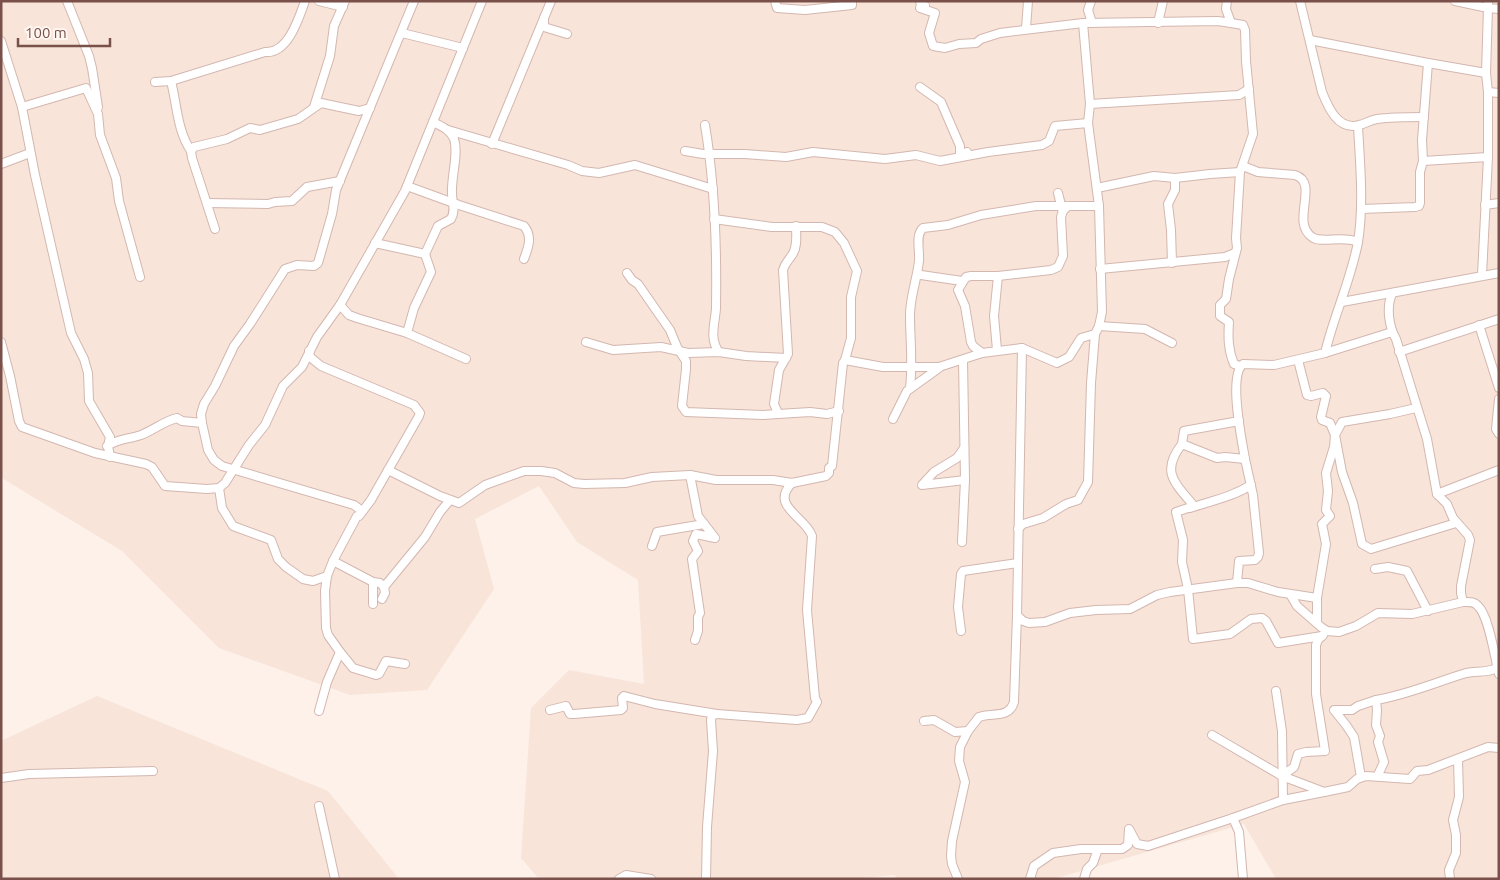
<svg xmlns="http://www.w3.org/2000/svg" width="1500" height="880" font-family="Ubuntu,sans-serif">
	<style>
		.residential { fill: #f8e4d9 }
		.lines { fill: none; stroke-linecap: round; stroke-linejoin: round }
		.street-casing { stroke: #d3b7b0; stroke-width: 10 }
		.street { stroke: #fff; stroke-width: 8 }
	</style>
	<rect width="100%" height="100%" fill="#fdf1e9"/>
	<!-- residential -->
	<g class="residential">
		<polygon points="1,1 1499,1 1499,879 1276,879 1244,824 1053,879 898,879 894,875 857,879 539,879 521,858 531,708 569,670 644,684 638,580 577,542 539,486 475,519 494,589 427,690 350,695 219,648 122,551 5,480 1,476"/>
		<polygon points="97,696 328,791 399,879 1,879 1,741"/>
	</g>
	<g class="lines">
		<!-- street casing -->
		<g class="street-casing">
			<g id="street">
				<polyline points="67,1 89,56 92,68 98,107"/>
				<polyline points="319,1 343,7"/>
				<polyline points="551,1 544,18 544,27 567,34"/>
				<polyline points="775,1 777,8 805,10 852,5 852,1"/>
				<polyline points="920,1 921,5 925,6 920,8 935,13 929,33 933,46 945,48 959,44 976,43 981,39 1000,33 1083,23"/>
				<polyline points="1091,1 1088,10 1092,23"/>
				<path d="M1300,1L1322,92C1328,107 1338,131 1359,125C1365,124 1370,120 1377,119C1392,117 1408,117 1424,117"/>
				<polyline points="1455,1 1488,8 1486,73 1488,92 1488,157 1482,275"/>
				<polyline points="1488,1 1488,8 1499,9"/>
				<polyline points="1158,23 1163,1"/>
				<path d="M1231,23L1243,25L1245,30L1246,61L1253,134L1240,172L1236,238L1237,248L1229,279L1226,299L1220,305V316L1229,322C1228,337 1228,350 1234,364L1240,366"/>
				<polyline points="1026,28 1028,1"/>
				<polyline points="402,33 463,48"/>
				<polyline points="1310,40 1428,63 1486,73"/>
				<polyline points="1,41 22,107 35,175 71,333 84,359 88,373 89,401 110,437 108,446 110,457"/>
				<path d="M171,81C177,105 177,130 191,151"/>
				<path d="M155,82L171,81L265,52C288,54 299,18 305,1"/>
				<polyline points="920,87 941,102 960,146 960,154 967,152"/>
				<polyline points="1488,92 1499,93"/>
				<polyline points="1090,104 1239,95 1249,89"/>
				<polyline points="22,107 86,88 98,114 100,135 116,178 119,201 140,277"/>
				<polyline points="314,107 330,56 334,26 345,1"/>
				<path d="M705,125C715,185 717,247 716,308C715,324 709,339 719,352"/>
				<polyline points="448,130 568,165 582,171 599,173 635,165 713,189"/>
				<polyline points="492,144 544,18"/>
				<polyline points="685,151 703,154 745,154 786,157 813,152 885,159 916,155 940,161 988,152 1042,145 1049,141 1055,126 1088,123"/>
				<polyline points="1423,161 1488,157"/>
				<polyline points="1,164 30,153"/>
				<path d="M1243,166L1258,172L1295,175C1320,183 1290,222 1312,237C1321,244 1342,235 1358,242"/>
				<path d="M407,186L459,205L524,226C533,237 528,248 524,259"/>
				<polyline points="1097,188 1154,176 1175,178 1210,174 1240,172"/>
				<polyline points="1058,193 1062,209"/>
				<polyline points="207,203 268,204 275,202 292,201 307,187 340,181"/>
				<polyline points="1485,205 1499,203"/>
				<polyline points="1361,209 1415,207 1419,206 1420,203 1420,172 1423,161 1422,140 1428,63"/>
				<polyline points="714,219 772,227 822,227 835,232 844,243 857,271 851,297 851,338 845,360"/>
				<polyline points="215,229 192,158 191,151 194,147 227,139 250,128 260,130 298,119 321,103 359,111 370,108"/>
				<polyline points="375,243 425,254"/>
				<polyline points="1172,263 1171,230 1168,204 1175,190 1175,178"/>
				<polyline points="1100,269 1225,257 1235,253"/>
				<polyline points="627,273 632,280 638,284 670,330 677,347 686,361 686,369 682,406 686,412 763,415 810,412 827,414 839,411"/>
				<polyline points="921,275 962,281"/>
				<path d="M1392,294C1386,307 1389,327 1396,339L1427,439L1437,494L1447,504L1453,518L1468,535L1470,540L1461,586V593L1463,602"/>
				<polyline points="1342,302 1499,273"/>
				<polyline points="340,305 349,315 357,318 407,333 466,359"/>
				<polyline points="1479,325 1499,388"/>
				<polyline points="1099,326 1145,329 1172,343"/>
				<path d="M407,333L414,308L431,272L425,254L438,226L451,219C456,210 452,203 452,193C451,177 459,153 454,139C451,130 441,126 433,122"/>
				<polyline points="1,342 10,376 19,421 22,427 95,453 146,464 152,467 165,486 207,489 219,488 225,483 249,445 265,425 283,386 302,367 317,337 340,305 405,191 482,1"/>
				<polyline points="586,342 613,350 661,347 688,353 719,352 746,356 786,358"/>
				<polyline points="997,350 994,316 998,276"/>
				<polyline points="309,351 310,357 321,366 414,405 420,413 419,416 371,500 359,516 357,516 333,561 327,576 325,591 326,628 328,635 340,652 327,682 319,711"/>
				<polyline points="1399,352 1499,319"/>
				<polyline points="982,353 973,346 971,342 965,306 958,290 966,277 971,276 998,276 1051,270 1058,267 1063,256 1061,217 1063,211 1068,206"/>
				<polyline points="1325,353 1392,332"/>
				<polyline points="1298,360 1307,395 1311,396 1323,393 1326,396 1321,417 1322,420 1330,423 1335,435 1334,447 1326,473 1328,491 1326,510 1330,516 1322,524 1326,544 1317,598 1317,623"/>
				<path d="M910,388C913,362 910,340 910,315C910,297 917,279 919,261C920,251 915,235 923,228L948,225L981,215L1036,206H1099"/>
				<polyline points="1499,399 1496,429 1499,434"/>
				<polyline points="1416,408 1390,414 1342,422 1335,435 1342,472 1353,503 1362,544 1371,549 1456,523"/>
				<path d="M778,413L774,404L779,370L788,354L783,270C785,263 788,261 792,255C798,247 796,235 796,226"/>
				<polyline points="893,419 907,391 939,368"/>
				<polyline points="1182,444 1184,431 1239,421"/>
				<path d="M107,446C118,439 129,439 141,435C154,430 164,421 177,418L182,421L202,423"/>
				<polyline points="964,448 957,458 934,472 922,485 965,480"/>
				<polyline points="388,470 440,496 459,503 485,485 524,471 541,471 555,473 574,483 584,484 625,483 652,477 690,475 716,480 773,480 792,483 826,476 829,473 829,468 832,466 843,363 845,360 883,367 939,367 982,353 1022,348"/>
				<polyline points="690,475 698,516 715,538 696,534 693,541 698,551 692,559 700,613 698,617 698,631 695,640"/>
				<polyline points="219,488 222,508 233,526 271,540 278,559 286,567 303,579 313,581 327,576"/>
				<polyline points="1437,494 1499,470"/>
				<path d="M1190,508C1211,501 1232,497 1251,485"/>
				<polyline points="362,511 354,505 222,466 214,460 208,450 202,423 201,414 204,404 215,386 234,346 250,324 285,269 297,265 314,266 318,263 332,214 336,190 414,1"/>
				<polyline points="1018,529 1023,524 1043,518 1066,504 1078,500 1088,482 1091,383 1095,334"/>
				<polyline points="962,542 965,480 963,360"/>
				<polyline points="652,546 657,532 704,524"/>
				<polyline points="333,561 373,582 380,583 384,587"/>
				<polyline points="1375,569 1388,567 1407,571 1428,611"/>
				<polyline points="1237,583 1239,561 1255,560 1258,557 1259,553 1253,495 1245,459"/>
				<path d="M1290,594L1297,606L1321,627L1327,631L1339,632L1356,626L1378,613L1412,614L1463,602C1469,602 1474,601 1478,606C1489,616 1495,659 1499,674"/>
				<polyline points="382,599 385,593 384,587 425,537 440,512 450,500"/>
				<polyline points="373,604 373,582"/>
				<polyline points="1017,615 1023,621 1029,623 1045,622 1070,613 1096,610 1130,609 1157,595 1170,592 1237,583 1248,583 1278,592 1317,598"/>
				<polyline points="961,631 958,607 961,574 963,571 1018,563"/>
				<path d="M1322,636L1278,643L1266,621L1262,618L1251,619L1230,634L1193,639L1188,589L1182,562L1183,540L1176,512L1194,506C1175,483 1160,472 1182,444L1217,458L1225,457L1245,459C1242,441 1228,376 1243,364L1274,365L1325,353C1334,315 1351,280 1358,242C1364,204 1360,164 1358,126"/>
				<polyline points="340,652 353,668 376,675 379,674 386,661 405,664"/>
				<polyline points="1276,691 1282,731 1283,800"/>
				<path d="M550,710L566,706L570,714H574L621,710L623,708L622,698L624,696L655,704L717,714L797,720L808,718L817,702L815,698L807,610L812,536C806,517 769,506 792,483"/>
				<polyline points="924,721 934,720 955,732 968,731"/>
				<polyline points="1212,735 1282,776 1324,792 1348,787 1357,779 1366,776 1410,779 1417,771 1428,770 1488,747 1499,748"/>
				<path d="M1378,775L1384,762L1378,742L1380,736L1376,725L1377,710L1376,700C1406,695 1434,683 1463,674C1475,670 1484,674 1497,668"/>
				<polyline points="1282,776 1294,767 1298,754 1306,752 1325,751 1316,694 1316,645 1318,640 1323,635"/>
				<polyline points="1361,777 1354,737 1346,725 1334,710 1352,710 1358,706 1376,700"/>
				<polyline points="1,778 29,774 153,771"/>
				<polyline points="319,806 335,879"/>
				<polyline points="619,879 626,875 651,879"/>
				<polyline points="706,879 707,827 713,751 711,720 712,715 717,714"/>
				<path d="M958,879L952,864L951,856L952,841L965,782L959,761L960,747L968,731L979,717C992,712 1009,719 1014,702L1017,615L1022,348L1057,363L1069,357L1081,338L1095,334L1099,326L1102,312L1099,206L1088,123L1090,104L1083,23L1218,21L1231,23L1226,9L1227,1"/>
				<polyline points="1030,879 1034,866 1053,853 1081,849 1122,849 1128,845 1129,829 1137,844 1148,846 1233,818"/>
				<polyline points="1084,879 1087,869 1093,863 1098,849"/>
				<polyline points="1243,879 1239,832 1233,818 1283,800 1324,792"/>
				<polyline points="1450,879 1449,870 1456,853 1456,835 1453,820 1459,797 1458,759"/>
			</g>
		</g>
		<!-- street -->
		<use href="#street" class="street"/>
	</g>
	<!-- border -->
	<rect width="1500" height="880" fill="none" stroke="#7a504a" stroke-width="5"/>
	<!-- scale -->
	<path d="M18 38v8h92v-8" fill="none" stroke="#7a504a" stroke-width="2.5"/>
	<text x="25" y="38" font-size="15" fill="#7a504a" stroke="#fff6f0" stroke-width="4" paint-order="stroke">100 m</text>
</svg>
